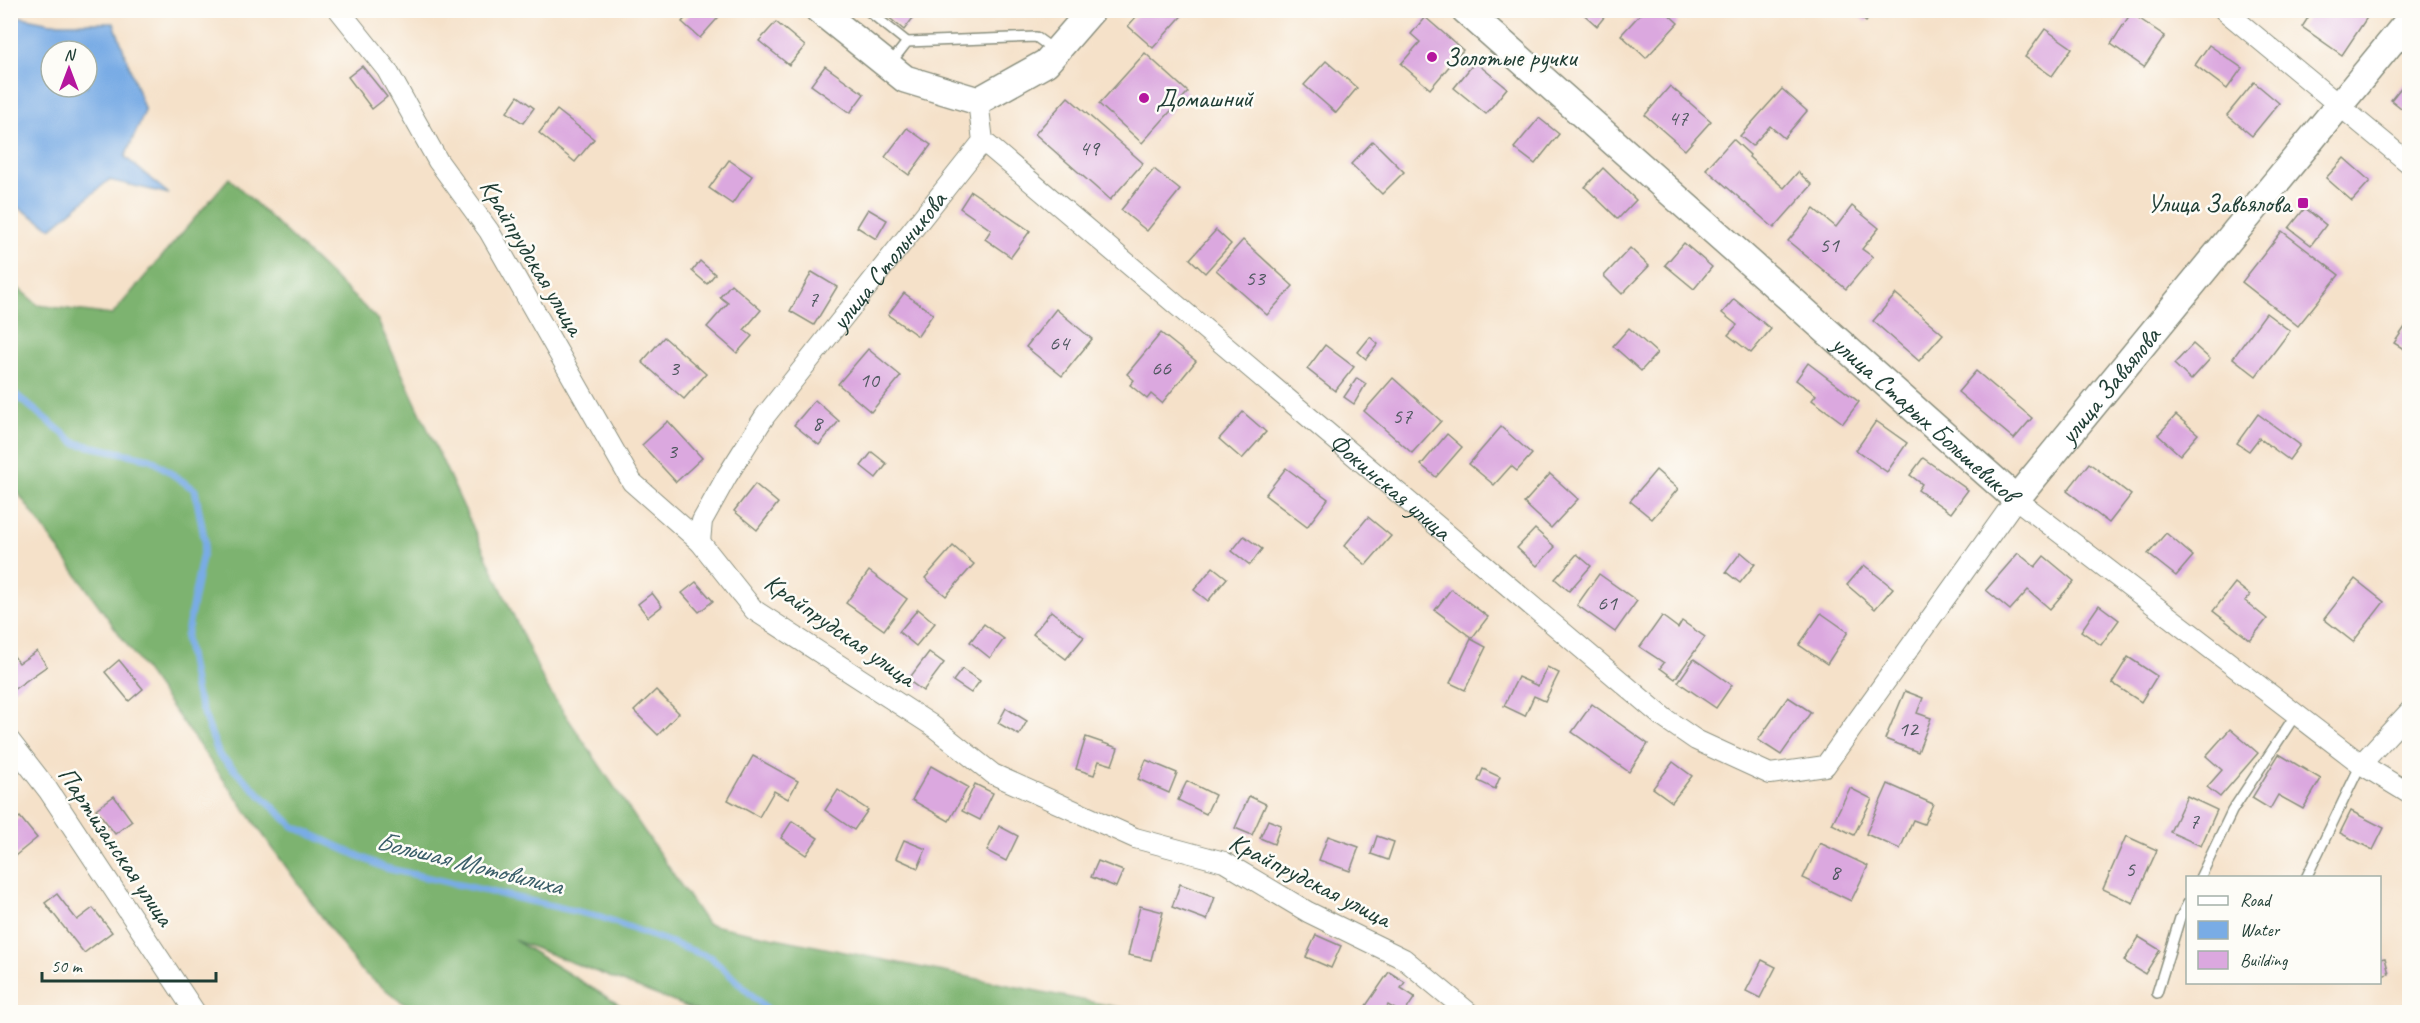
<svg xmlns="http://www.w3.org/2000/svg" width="2420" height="1023" font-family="Caveat,sans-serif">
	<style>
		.forest { fill: #7db370; stroke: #4e7852; stroke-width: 1.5 }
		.water { fill: #79ace5; stroke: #4c748c; stroke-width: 1.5; fill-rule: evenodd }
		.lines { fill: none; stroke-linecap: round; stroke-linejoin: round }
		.stream { stroke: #79ace5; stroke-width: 7 }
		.building { fill: #dba8df }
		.service-casing { stroke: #8a8f7e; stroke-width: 12 }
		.minor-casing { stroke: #8a8f7e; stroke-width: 22 }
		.secondary-casing { stroke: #8a8f7e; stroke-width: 30 }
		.service { stroke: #fff; stroke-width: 9 }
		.minor { stroke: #fff; stroke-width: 20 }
		.secondary { stroke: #fff; stroke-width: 27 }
		.poi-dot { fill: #b5179e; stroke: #fdfcf7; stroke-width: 2 }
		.labels { text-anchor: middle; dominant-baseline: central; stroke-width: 5; stroke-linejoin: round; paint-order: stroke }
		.number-label { font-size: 22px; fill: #4e585f }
		.poi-label { font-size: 26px; fill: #1f3d34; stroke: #fdfcf7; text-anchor: start }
		.street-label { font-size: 26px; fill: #1f3d34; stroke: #fdfcf7 }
		.water-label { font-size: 27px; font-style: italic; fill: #3a5e69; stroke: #fdfcf7 }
	</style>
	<rect width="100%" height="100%" fill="#fdfcf7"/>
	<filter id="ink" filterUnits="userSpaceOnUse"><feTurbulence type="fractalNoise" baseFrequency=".0167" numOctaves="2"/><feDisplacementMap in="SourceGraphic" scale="12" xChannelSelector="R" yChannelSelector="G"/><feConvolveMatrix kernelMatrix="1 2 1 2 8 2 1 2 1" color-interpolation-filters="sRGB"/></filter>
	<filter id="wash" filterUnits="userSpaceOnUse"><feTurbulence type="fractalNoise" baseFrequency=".008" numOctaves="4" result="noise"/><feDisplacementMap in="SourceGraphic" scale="24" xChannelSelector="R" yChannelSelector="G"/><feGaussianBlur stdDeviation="1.35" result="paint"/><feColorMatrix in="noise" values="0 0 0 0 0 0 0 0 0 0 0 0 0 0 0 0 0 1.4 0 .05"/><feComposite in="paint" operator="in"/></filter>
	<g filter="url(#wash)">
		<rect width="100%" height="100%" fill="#f5e1c9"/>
		<!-- forest -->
		<polygon class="forest" points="229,178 377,319 546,686 707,924 1141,1012 700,1012 514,940 631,1012 415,1012 360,970 11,483 11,282 38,305 112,315"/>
		<!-- water -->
		<path class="water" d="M11,15L51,23H114L145,111L125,157L169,194L109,180L51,228L11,203ZM51,51H87V87H51Z"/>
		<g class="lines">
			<!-- stream -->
			<polyline class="stream" points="10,390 75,443 151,459 195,490 205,542 186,638 196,693 219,755 293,826 385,868 601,917 712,958 770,1012"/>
		</g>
		<g id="blocks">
			<!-- building -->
			<g class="building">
				<polygon points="692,10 725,10 700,38 682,22"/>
				<polygon points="880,10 919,10 904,30"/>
				<polygon points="1142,10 1187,10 1153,48 1128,26"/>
				<polygon points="1579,10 1610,10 1597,26"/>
				<polygon points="1644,10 1664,10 1678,23 1646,58 1621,35"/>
				<polygon points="1851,10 1875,10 1866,22"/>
				<polygon points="2313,10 2340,10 2347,15 2350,10 2372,10 2342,55 2302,27"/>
				<polygon points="2131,13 2165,36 2144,67 2111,44"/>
				<polygon points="1425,17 1463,50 1430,89 1401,64 1420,42 1411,34"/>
				<polygon points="776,22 805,46 789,65 759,41"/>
				<polygon points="2045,29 2072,48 2052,76 2025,57"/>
				<polygon points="2209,45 2242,68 2227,89 2195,65"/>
				<polygon points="1145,53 1188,92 1142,143 1099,104"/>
				<polygon points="1326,61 1357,88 1336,113 1304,85"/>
				<polygon points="1475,62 1507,88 1486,114 1454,88"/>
				<polygon points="362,66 387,97 372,109 348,77"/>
				<polygon points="825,66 864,94 850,113 811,85"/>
				<polygon points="2408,79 2410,80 2410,115 2391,100"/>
				<polygon points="2254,82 2279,103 2252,136 2227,115"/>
				<polygon points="1670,86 1711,121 1685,150 1645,115"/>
				<polygon points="1782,89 1807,111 1784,138 1770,126 1752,146 1740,136"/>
				<polygon points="518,96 534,108 523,123 507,112"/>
				<polygon points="1068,97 1143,163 1110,200 1035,134"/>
				<polygon points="557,110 594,139 575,162 539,133"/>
				<polygon points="1539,118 1559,134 1535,164 1514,148"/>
				<polygon points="907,128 931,145 909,175 885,157"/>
				<polygon points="1733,139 1750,155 1749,157 1784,188 1798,172 1812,185 1774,228 1706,169"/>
				<polygon points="1373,141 1404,172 1382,194 1351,164"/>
				<polygon points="2344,158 2370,181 2352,201 2326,178"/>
				<polygon points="729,160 752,176 732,204 709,188"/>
				<polygon points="1603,168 1636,200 1618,219 1585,187"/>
				<polygon points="1154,169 1180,190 1147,231 1121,210"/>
				<polygon points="971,191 1030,231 1011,257 985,239 991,230 960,208"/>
				<polygon points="1852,206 1879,228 1862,249 1873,257 1846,289 1788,241 1814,209 1836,227"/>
				<polygon points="2305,208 2326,225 2311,245 2289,228"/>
				<polygon points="868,209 887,220 876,239 857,227"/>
				<polygon points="1216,230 1231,244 1205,273 1190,259"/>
				<polygon points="2282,231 2339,275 2298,326 2242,282"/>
				<polygon points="1243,240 1293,286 1267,315 1216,270"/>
				<polygon points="1684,243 1712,267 1694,289 1665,265"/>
				<polygon points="1630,248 1649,266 1622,294 1604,276"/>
				<polygon points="700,261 715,274 707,284 692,271"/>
				<polygon points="812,272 837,287 814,325 790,311"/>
				<polygon points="731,284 761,310 744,330 752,336 737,353 707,327 728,303 720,297"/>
				<polygon points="904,293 933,314 918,336 888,315"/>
				<polygon points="1896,294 1943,334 1919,361 1873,321"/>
				<polygon points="1734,299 1771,329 1751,353 1728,335 1737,325 1722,313"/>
				<polygon points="1056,309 1092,339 1062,376 1026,347"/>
				<polygon points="2266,313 2290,331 2256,376 2233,358"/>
				<polygon points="2405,327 2410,330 2410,347 2407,351 2394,343"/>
				<polygon points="1629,328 1657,353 1641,371 1613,346"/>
				<polygon points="1161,333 1196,361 1162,403 1151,394 1147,399 1130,385 1134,380 1127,374"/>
				<polygon points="664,337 706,374 684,399 642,362"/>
				<polygon points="1370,337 1378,344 1366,359 1358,352"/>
				<polygon points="2193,344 2210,359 2191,380 2174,364"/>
				<polygon points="1325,345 1354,367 1335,391 1307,369"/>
				<polygon points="868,349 901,376 871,412 838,384"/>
				<polygon points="1808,363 1859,402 1843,423 1812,400 1816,395 1796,380"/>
				<polygon points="1976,371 2032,418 2014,439 1958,392"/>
				<polygon points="1357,378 1366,384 1354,404 1344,397"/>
				<polygon points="1393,378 1441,421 1412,453 1364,411"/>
				<polygon points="815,400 839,421 819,445 794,425"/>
				<polygon points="1243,412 1266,432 1242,459 1219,439"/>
				<polygon points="2258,414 2300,445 2289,460 2259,438 2249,451 2237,443"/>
				<polygon points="2176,415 2198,434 2180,455 2158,435"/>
				<polygon points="668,421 702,458 676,482 642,445"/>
				<polygon points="1876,421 1907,443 1887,472 1856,450"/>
				<polygon points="1501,427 1532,454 1517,471 1511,466 1494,485 1469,464"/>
				<polygon points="1447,434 1462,447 1436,477 1421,465"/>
				<polygon points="872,452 887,464 876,478 861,466"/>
				<polygon points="1923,458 1968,490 1951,513 1918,490 1922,484 1910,475"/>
				<polygon points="2089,463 2131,495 2109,523 2067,491"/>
				<polygon points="1286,468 1328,499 1307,527 1265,495"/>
				<polygon points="1656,470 1678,489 1652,519 1630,501"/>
				<polygon points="1550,474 1578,499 1551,528 1524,503"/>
				<polygon points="755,484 778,503 757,530 734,511"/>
				<polygon points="1368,517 1391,536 1366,565 1344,546"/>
				<polygon points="1535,529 1555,547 1537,566 1517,548"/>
				<polygon points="2166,533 2193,556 2176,576 2148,554"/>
				<polygon points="1244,536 1262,549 1250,565 1232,551"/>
				<polygon points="953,546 974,564 946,596 925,578"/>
				<polygon points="1741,552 1755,564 1740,583 1726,572"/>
				<polygon points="2018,553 2035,567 2044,556 2074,581 2050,609 2028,590 2010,610 1986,590"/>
				<polygon points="1577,554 1591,566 1569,591 1555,579"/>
				<polygon points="1864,565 1893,588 1875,609 1847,585"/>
				<polygon points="1213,567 1227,578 1208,601 1194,590"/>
				<polygon points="869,571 907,599 884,630 846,603"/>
				<polygon points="1599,574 1637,601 1615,632 1577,605"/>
				<polygon points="2355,579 2384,602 2353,642 2324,619"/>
				<polygon points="696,582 713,601 699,612 682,593"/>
				<polygon points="2235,583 2250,595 2245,601 2267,619 2250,640 2213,611"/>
				<polygon points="1451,589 1488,617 1472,638 1435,610"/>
				<polygon points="652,593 662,606 648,617 638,604"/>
				<polygon points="2099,605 2119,620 2101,645 2081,631"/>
				<polygon points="918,609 935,623 916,646 899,632"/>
				<polygon points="1051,611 1084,637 1066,659 1033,634"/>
				<polygon points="1821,613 1848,632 1827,664 1799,645"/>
				<polygon points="1662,616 1678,628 1682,621 1705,637 1675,679 1660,668 1664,663 1640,647"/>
				<polygon points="984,624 1004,639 990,658 970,642"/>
				<polygon points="1471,639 1486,647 1465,690 1450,683"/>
				<polygon points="10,651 19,663 37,651 47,666 10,692"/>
				<polygon points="929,652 944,663 923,691 908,680"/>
				<polygon points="2128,657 2157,676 2141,702 2112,683"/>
				<polygon points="1694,659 1732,685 1716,708 1678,682"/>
				<polygon points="119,660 143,689 129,701 105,672"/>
				<polygon points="1547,667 1559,673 1545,701 1534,696 1525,716 1504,706 1518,677 1538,686"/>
				<polygon points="962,669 980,681 971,693 953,681"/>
				<polygon points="656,690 679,713 658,735 634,711"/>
				<polygon points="1905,691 1923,698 1917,713 1931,718 1918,752 1885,739"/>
				<polygon points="1788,697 1811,712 1781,755 1758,740"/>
				<polygon points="1592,704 1648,744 1629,772 1572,732"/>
				<polygon points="1006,708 1027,721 1019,735 998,723"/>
				<polygon points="2230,729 2258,753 2220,797 2207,787 2222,770 2206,756"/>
				<polygon points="1086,737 1118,748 1112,765 1099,761 1094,775 1076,769"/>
				<polygon points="2279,754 2321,779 2303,809 2278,795 2270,809 2252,798"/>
				<polygon points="753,756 798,781 788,799 774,791 759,817 728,800"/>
				<polygon points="1146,760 1177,773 1169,793 1138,779"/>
				<polygon points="1673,762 1692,776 1672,802 1653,788"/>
				<polygon points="931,766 968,787 949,821 912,800"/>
				<polygon points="1483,769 1500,777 1495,789 1478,781"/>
				<polygon points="1187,781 1215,795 1206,814 1178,800"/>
				<polygon points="975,784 993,793 980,820 962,811"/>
				<polygon points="1888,784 1933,804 1924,824 1913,820 1900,849 1866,834"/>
				<polygon points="1850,788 1872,799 1854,835 1832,824"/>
				<polygon points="838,790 868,810 854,830 825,810"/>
				<polygon points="114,796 132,821 115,834 96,809"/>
				<polygon points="1249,796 1266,804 1252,835 1235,828"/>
				<polygon points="2187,796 2217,810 2201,846 2170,832"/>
				<polygon points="2351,811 2384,828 2373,850 2340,833"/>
				<polygon points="20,817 37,838 10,860 10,825"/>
				<polygon points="1268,820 1281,825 1274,844 1260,838"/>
				<polygon points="792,821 818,838 806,855 781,838"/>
				<polygon points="999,826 1018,836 1006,861 987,851"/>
				<polygon points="1328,836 1359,847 1350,871 1319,860"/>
				<polygon points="1377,836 1394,842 1388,860 1371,854"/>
				<polygon points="2126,836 2157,850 2133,903 2103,889"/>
				<polygon points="904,840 926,849 918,868 896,858"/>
				<polygon points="1820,843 1868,866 1851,901 1803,878"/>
				<polygon points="1098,861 1123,871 1116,887 1091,877"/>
				<polygon points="1180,884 1215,897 1207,920 1172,907"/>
				<polygon points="57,894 77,920 93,908 112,932 84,953 45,903"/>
				<polygon points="1140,906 1163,912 1151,960 1128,955"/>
				<polygon points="1316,935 1341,946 1331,968 1306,957"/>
				<polygon points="2139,937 2160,950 2145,974 2124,961"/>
				<polygon points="2385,958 2389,974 2380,976 2380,959"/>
				<polygon points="1762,960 1776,967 1760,998 1746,991"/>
				<polygon points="1389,972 1405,982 1401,988 1415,997 1405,1012 1400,1012 1388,1005 1384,1012 1367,1012 1363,1010"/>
			</g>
		</g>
	</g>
	<g filter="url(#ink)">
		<use href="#blocks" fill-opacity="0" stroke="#8a8f7e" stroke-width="1.5"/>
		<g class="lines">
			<!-- service casing -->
			<g class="service-casing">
				<g id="service">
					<polyline points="867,10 907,42 1036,37 1054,50"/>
					<polyline points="1066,10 1079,22"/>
					<polyline points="890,64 907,42"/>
					<polyline points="2200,878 2232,811 2296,714"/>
					<polyline points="2306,878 2361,764"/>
					<polyline points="2157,993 2180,918 2188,903"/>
				</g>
			</g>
			<!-- minor casing -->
			<g class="minor-casing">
				<g id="minor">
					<polyline points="339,10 387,70 438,161 489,231 632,482 700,542 754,610 930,724 993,774 1135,838 1224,862 1308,912 1404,959 1468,1012"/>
					<polyline points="2224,10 2410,164"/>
					<path id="s1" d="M983,141L1664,718L1696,740L1770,774L1825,766L2016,499L2361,764L2410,794"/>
					<path id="s2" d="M700,542L702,521L727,476L765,416L983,141L978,101"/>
					<polyline points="10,741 48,790 195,1012"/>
					<polyline points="2361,764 2410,711"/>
				</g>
			</g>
			<!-- secondary casing -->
			<g class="secondary-casing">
				<g id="secondary">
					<polyline points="819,10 905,79 978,101 1046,63 1092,10"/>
					<path id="s3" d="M1465,10L2016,499L2410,19"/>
				</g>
			</g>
			<!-- service -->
			<use href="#service" class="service"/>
			<!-- minor -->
			<use href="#minor" class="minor"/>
			<!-- secondary -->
			<use href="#secondary" class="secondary"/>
		</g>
	</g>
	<!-- markers -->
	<g class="poi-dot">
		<circle cx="1432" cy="57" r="6"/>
		<circle cx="1144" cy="98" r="6"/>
		<rect x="2297" y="197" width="12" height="12" rx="3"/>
	</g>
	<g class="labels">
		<!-- number labels -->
		<g class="number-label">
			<text x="1678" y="118">47</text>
			<text x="1089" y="148">49</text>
			<text x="1829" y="245">51</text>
			<text x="1255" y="278">53</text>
			<text x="813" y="299">7</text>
			<text x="1059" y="343">64</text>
			<text x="674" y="368">3</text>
			<text x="1161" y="368">66</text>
			<text x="869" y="380">10</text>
			<text x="1402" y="416">57</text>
			<text x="817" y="423">8</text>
			<text x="672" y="451">3</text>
			<text x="1607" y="603">61</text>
			<text x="1908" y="729">12</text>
			<text x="2194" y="821">7</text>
			<text x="2130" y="869">5</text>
			<text x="1835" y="872">8</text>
		</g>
		<!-- poi labels -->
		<g class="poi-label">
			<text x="1444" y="57">Золотые ручки</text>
			<text x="1156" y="98">Домашний</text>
			<text x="2291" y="203" text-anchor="end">Улица Завьялова</text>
		</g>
		<!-- street labels -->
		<g class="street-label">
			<text transform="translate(532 257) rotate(59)">Крайпрудская улица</text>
			<text stroke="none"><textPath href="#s2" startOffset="342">улица Стольникова</textPath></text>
			<text stroke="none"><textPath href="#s3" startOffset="884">улица Завьялова</textPath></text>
			<text stroke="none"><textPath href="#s3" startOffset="615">улица Старых Большевиков</textPath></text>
			<text stroke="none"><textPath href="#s1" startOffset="534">Фокинская улица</textPath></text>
			<text transform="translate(840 630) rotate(35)">Крайпрудская улица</text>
			<text transform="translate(116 846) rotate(56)">Партизанская улица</text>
			<text transform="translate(1310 880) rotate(27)">Крайпрудская улица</text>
		</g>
		<!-- water labels -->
		<g class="water-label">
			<text transform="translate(469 863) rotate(14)">Большая Мотовилиха</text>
		</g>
	</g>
	<!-- margin -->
	<rect width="2420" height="1023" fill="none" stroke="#fdfcf7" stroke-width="36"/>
	<!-- legend -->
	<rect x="2186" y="876" width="195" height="108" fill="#fdfcf7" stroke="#a4b0a9" stroke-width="1.5"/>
	<rect x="2198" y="896" width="30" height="9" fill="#ffffff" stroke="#a4b0a9" stroke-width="1.5"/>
	<text x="2240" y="906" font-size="18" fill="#1f3d34">Road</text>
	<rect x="2198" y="921" width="30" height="18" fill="#79ace5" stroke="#a4b0a9" stroke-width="1.5"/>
	<text x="2240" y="936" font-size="18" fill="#1f3d34">Water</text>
	<rect x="2198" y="951" width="30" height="18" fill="#dba8df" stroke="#a4b0a9" stroke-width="1.5"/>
	<text x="2240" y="966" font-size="18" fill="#1f3d34">Building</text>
	<!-- north arrow -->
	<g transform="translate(69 69)"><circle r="28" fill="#fdfcf7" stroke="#a4b0a9" stroke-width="1.5"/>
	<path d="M0-4.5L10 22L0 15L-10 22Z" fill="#b5179e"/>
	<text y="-9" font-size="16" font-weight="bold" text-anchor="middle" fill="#1f3d34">N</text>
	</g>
	<!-- scale -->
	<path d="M42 972v9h174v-9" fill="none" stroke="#1f3d34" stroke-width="3"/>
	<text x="51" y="972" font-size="18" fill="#1f3d34" stroke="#fdfcf7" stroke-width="4.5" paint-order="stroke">50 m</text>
</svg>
